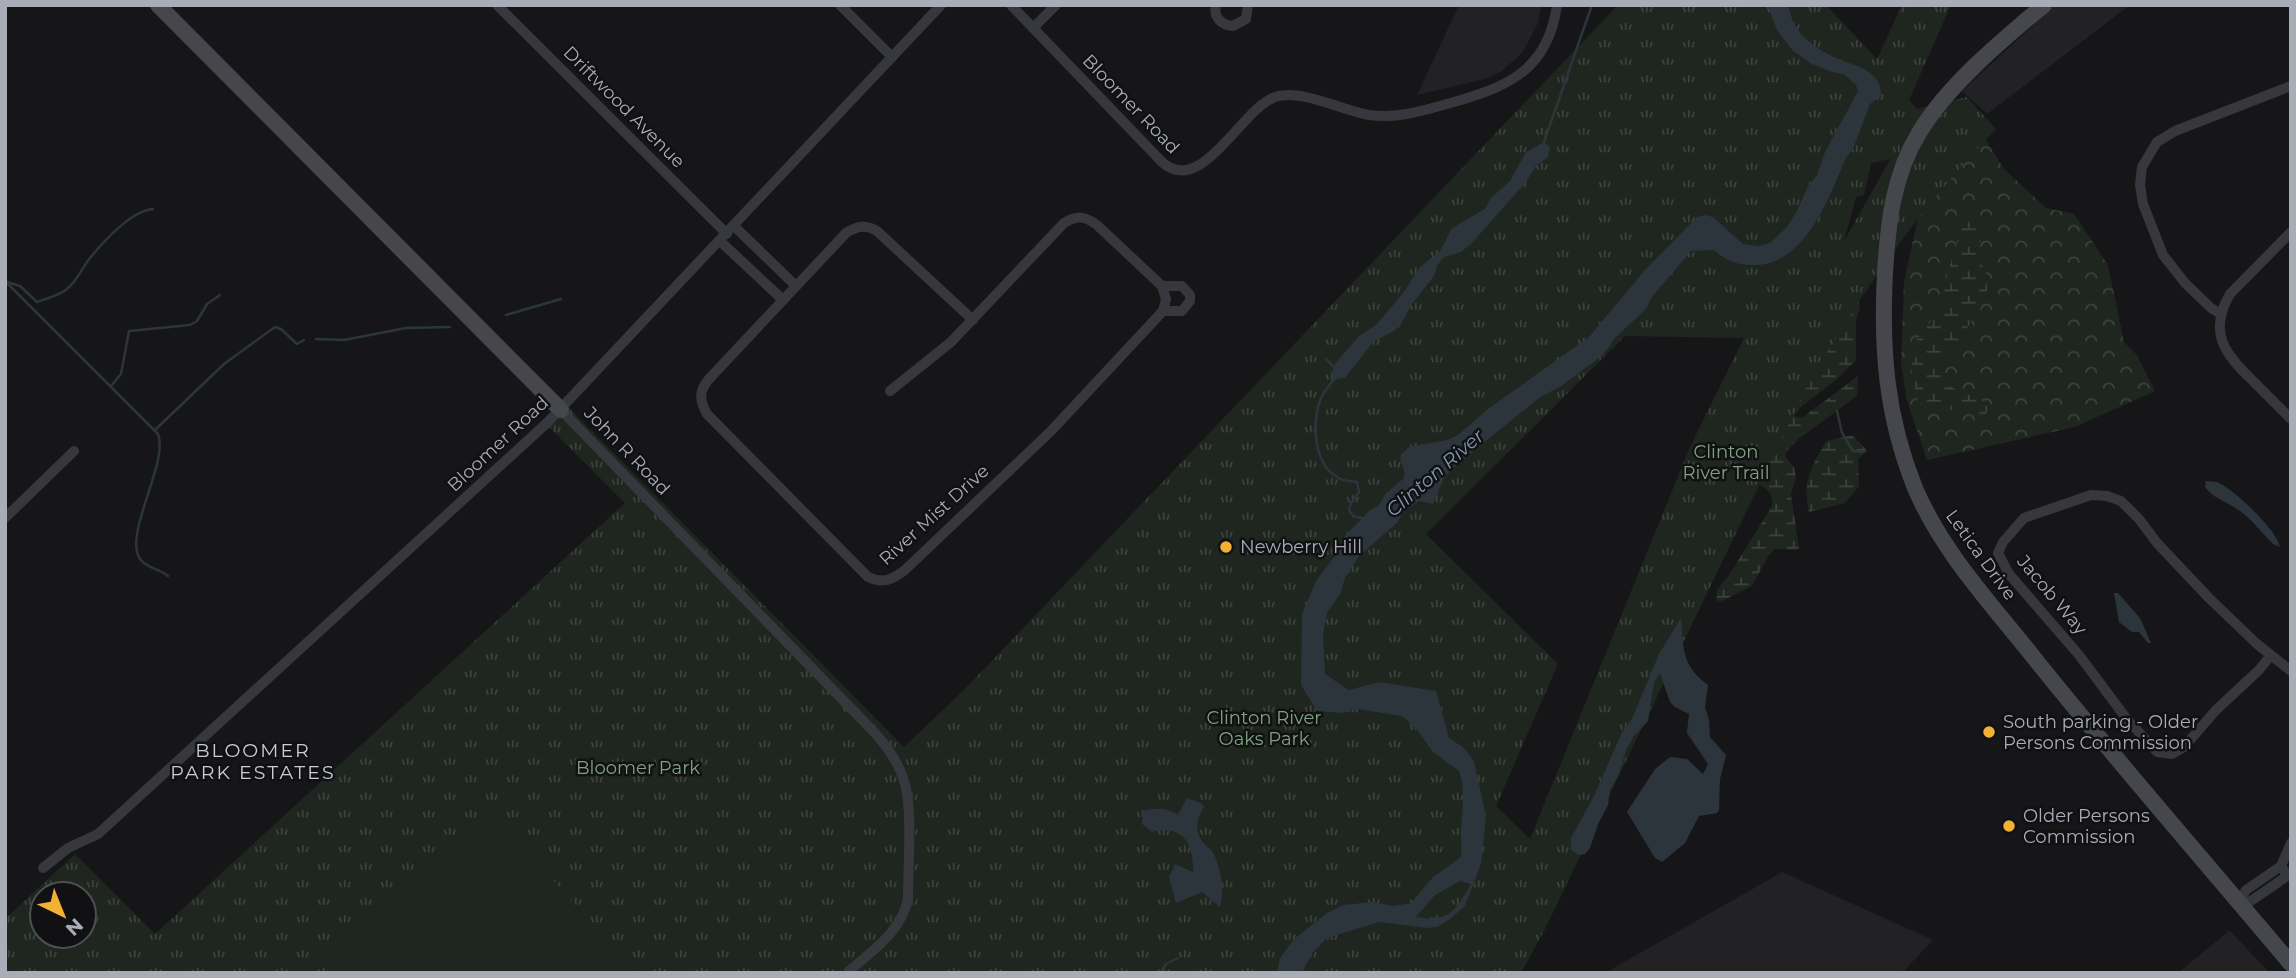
<svg xmlns="http://www.w3.org/2000/svg" width="2296" height="978" font-family="Montserrat,sans-serif">
	<style>
		.built { fill: #222225 }
		.forest { fill: url(#forest-crowns) }
		.wetland { fill: url(#wetland-marsh) }
		.park { fill: url(#park-tufts); fill-rule: evenodd }
		.pitch { fill: #1e261f }
		.water { fill: #2c353c; fill-rule: evenodd }
		.lines { fill: none; stroke-linecap: round; stroke-linejoin: round }
		.stream { stroke: #2c353c; stroke-width: 2.5 }
		.street { stroke: #37383d; stroke-width: 10 }
		.secondary { stroke: #45474d; stroke-width: 16 }
		.poi-dot { fill: #f2b134; stroke: #111113; stroke-width: 2.5 }
		.labels { text-anchor: middle; dominant-baseline: central; stroke-width: 5; stroke-linejoin: round; paint-order: stroke }
		.street-label { font-size: 18px; fill: #a8adb8; stroke: #111113 }
		.park-label { font-size: 18px; fill: #7fa381; stroke: #111113 }
		.poi-label { font-size: 18px; fill: #a8adb8; stroke: #111113; text-anchor: start }
		.water-label { font-size: 19px; font-style: italic; fill: #7f9bb3; stroke: #111113 }
		.neighbourhood-label { font-size: 19px; letter-spacing: 2px; fill: #c9ccd4; stroke: #111113 }
	</style>
	<defs>
		<pattern id="forest-crowns" width="20" height="18" patternUnits="userSpaceOnUse" patternTransform="scale(1.75)"><rect width="20" height="18" fill="#1e261f"/><path d="M2 6a3 3 0 1 1 6 0M12 15a3 3 0 1 1 6 0" fill="none" stroke="#3c433d"/></pattern>
		<pattern id="wetland-marsh" width="20" height="14" patternUnits="userSpaceOnUse" patternTransform="scale(1.75)"><rect width="20" height="14" fill="#1e261f"/><path d="M1 5h8M5 5V1M11 12h8M15 12V8" fill="none" stroke="#3c433d"/></pattern>
		<pattern id="park-tufts" width="24" height="20" patternUnits="userSpaceOnUse" patternTransform="scale(1.75)"><rect width="24" height="20" fill="#1e261f"/><path d="M3 7l-1-3M5 7V3M7 7l1-3M15 17l-1-3M17 17v-4M19 17l1-3" fill="none" stroke="#3c433d"/></pattern>
	</defs>
	<rect width="100%" height="100%" fill="#161618"/>
	<!-- built -->
	<g class="built">
		<polygon points="1459,5 1541,5 1538,23 1523,52 1502,71 1485,79 1417,95"/>
		<polygon points="2055,5 2130,5 1987,114 1962,91"/>
		<polygon points="1782,872 1933,940 1902,973 1605,973"/>
		<polygon points="2230,931 2270,973 2178,973 2229,931"/>
	</g>
	<!-- forest -->
	<polygon class="forest" points="1975,123 2004,169 2046,208 2074,214 2108,265 2124,342 2137,355 2155,391 2075,427 1927,460 1907,401 1901,363 1904,282 1921,204"/>
	<!-- wetland -->
	<g class="wetland">
		<polygon points="1980,219 1981,240 1976,251 1990,282 1981,307 1939,370 1951,387 1990,404 1985,417 1918,403 1911,368 1915,342 1941,307 1947,275 1957,243 1953,221"/>
		<path d="M1857,295L1860,308L1856,320V360L1837,379L1801,407L1794,416L1802,418L1858,376L1857,396L1797,440L1786,452V458L1794,467L1796,478L1791,494L1799,548L1796,550L1775,549L1769,555L1752,586L1720,602L1716,600L1717,590L1729,575L1772,506C1773,494 1769,490 1758,484L1746,496Z"/>
		<path d="M1853,435L1867,451L1858,459L1859,486L1845,503L1809,512C1802,480 1811,468 1826,441Z"/>
	</g>
	<!-- park -->
	<path class="park" d="M1618,5H1826L1877,59L1902,5H1951L1909,100L1917,109L1967,97L1996,129C1920,207 1860,294 1806,388L1545,929L1521,973H5V919L75,854L155,934L625,503L547,425L567,406L904,747L963,691ZM1890,159V160L1844,241L1856,197L1864,195L1871,163ZM1625,336L1744,338L1690,447L1530,839L1496,806L1558,664L1426,534ZM42,894H84V936H42Z"/>
	<!-- pitch -->
	<polygon class="pitch" points="490,808 635,973 328,973 314,956"/>
	<!-- water -->
	<g class="water">
		<path d="M1767,5H1788C1791,17 1794,26 1802,35C1810,44 1823,52 1834,57C1853,66 1882,69 1881,96L1870,104L1853,149L1846,158C1828,199 1805,266 1753,265C1735,265 1727,261 1714,250L1691,251L1652,297L1646,309L1615,338L1603,355L1561,386L1539,398L1460,462L1445,476L1433,504L1419,501L1403,512L1397,523L1360,555L1345,578L1340,594L1327,613L1323,636L1325,674L1349,690L1379,682L1436,691L1449,738L1463,747L1474,761L1486,816L1481,864L1465,906L1450,919L1437,927L1427,928L1379,922L1327,938L1312,953L1302,973H1277L1280,958L1294,939L1327,913L1343,905L1373,902L1393,906L1411,903L1433,877L1460,858C1463,847 1460,839 1461,829C1462,809 1466,790 1459,771L1433,752L1418,731L1402,716L1358,709L1342,713L1317,711L1301,685L1302,614L1316,581L1335,556L1344,537L1370,510L1379,505L1386,493L1403,479L1405,474L1400,458L1401,454L1409,447L1447,440L1458,435L1488,409L1589,337L1645,270L1697,217L1705,215L1713,217L1743,244L1759,246L1770,243L1786,228L1796,213L1808,186L1817,175L1825,152L1858,91L1856,85L1845,75L1829,71L1810,63L1792,50L1777,30ZM1460,881L1471,884C1455,912 1449,922 1416,917L1435,895Z"/>
		<polygon points="1544,142 1550,147 1548,157 1536,166 1526,182 1471,244 1461,252 1444,257 1437,266 1434,276 1412,304 1401,324 1394,331 1373,342 1345,378 1334,379 1332,374 1334,365 1359,336 1376,325 1403,293 1420,267 1440,251 1452,228 1485,209 1491,198 1510,181 1526,152"/>
		<path d="M2206,481C2207,481 2216,482 2217,482C2234,489 2277,530 2280,547L2273,544C2261,532 2251,518 2237,509C2226,501 2214,499 2205,487Z"/>
		<polygon points="2114,593 2118,593 2140,618 2151,643 2148,643 2139,632 2132,632 2119,622"/>
		<path d="M1681,618C1684,649 1681,665 1708,685L1705,707L1709,720L1710,737L1726,755L1720,779L1719,810L1717,813L1699,816L1685,843L1662,862L1655,858L1627,812L1655,769L1670,757L1687,759L1703,774L1708,764L1687,733L1689,714L1675,707L1670,702L1660,673L1654,683L1648,721L1634,736L1626,750L1619,774L1610,790L1608,805L1598,824L1590,848L1585,854L1579,855L1571,850V838L1594,796L1622,732L1632,719L1659,654Z"/>
		<path d="M1187,798L1201,803L1204,807C1197,817 1194,831 1203,842C1206,847 1211,848 1214,854C1221,871 1225,889 1220,907L1202,892L1176,903L1169,877L1175,864L1193,872C1194,844 1183,824 1152,832L1142,824L1143,811C1157,808 1166,807 1178,815Z"/>
	</g>
	<g class="lines">
		<!-- stream -->
		<g class="stream">
			<polyline points="1544,142 1592,5"/>
			<path d="M5,281L158,434C169,463 123,534 140,559C146,568 160,569 168,576"/>
			<path d="M7,282L20,286L37,302C46,299 60,295 67,289C77,281 82,268 90,258C103,242 132,210 153,209"/>
			<polyline points="506,315 561,299"/>
			<polyline points="316,339 344,340 406,328 450,327"/>
			<polyline points="1326,359 1333,366"/>
			<path d="M1334,379C1330,385 1324,391 1321,398C1311,422 1313,467 1341,479C1346,482 1352,480 1357,482L1359,492L1351,503L1349,510L1353,516L1362,518"/>
			<polyline points="111,386 121,374 129,331 190,325 197,321 207,304 220,295"/>
			<polyline points="1837,411 1842,433 1853,451 1864,452"/>
			<polyline points="155,430 224,364 275,327 281,329 297,344 304,340"/>
			<polyline points="1160,973 1166,964 1178,958"/>
		</g>
		<!-- street -->
		<g class="street">
			<polyline points="497,5 727,234"/>
			<polyline points="840,5 892,57"/>
			<path d="M1011,5L1162,162C1201,198 1241,109 1275,97C1301,88 1342,111 1369,115C1396,119 1421,111 1447,104C1505,88 1548,72 1557,5"/>
			<path d="M1216,5C1213,17 1221,25 1233,26L1246,19L1248,5"/>
			<polyline points="1033,28 1056,5"/>
			<polyline points="734,226 796,286"/>
			<path d="M2291,232L2230,294C2208,332 2224,353 2252,380C2265,393 2278,406 2291,419"/>
			<polyline points="720,241 783,300"/>
			<polyline points="1162,286 1182,286 1190,295 1190,301 1182,311 1163,311"/>
			<polyline points="2221,314 2211,308 2185,283 2163,255 2143,204 2140,185 2142,167 2157,142 2175,131 2291,86"/>
			<path d="M890,391L951,342L1064,223C1077,215 1085,216 1097,225L1162,286L1166,299L1163,311L1051,431L905,570C892,580 883,584 868,577L707,414C699,400 699,391 709,379L846,233C857,226 866,224 877,231L973,320"/>
			<path d="M561,410L873,731C888,747 901,766 906,788C912,816 908,866 908,898C903,930 872,951 849,971"/>
			<polyline points="5,518 74,451"/>
			<polyline points="2271,655 2259,670 2216,710 2184,747 2172,754 2157,752 2126,718 2079,655 2009,574 1998,553 2003,542 2024,518 2091,495 2107,496 2121,501 2139,519 2157,543 2209,598 2257,644 2291,671"/>
			<polyline points="43,868 68,848 98,834 548,422 941,5"/>
			<polyline points="2285,872 2281,866 2291,843"/>
			<polyline points="2239,902 2251,901 2287,876"/>
			<polyline points="2239,902 2246,890 2281,866"/>
		</g>
		<!-- secondary -->
		<g class="secondary">
			<polyline points="158,5 561,410"/>
			<path d="M2044,5C2002,40 1946,87 1919,133C1893,175 1888,224 1885,272C1881,349 1886,416 1915,488C1941,549 1986,598 2027,649C2112,756 2203,859 2291,964"/>
		</g>
	</g>
	<!-- markers -->
	<g class="poi-dot">
		<circle cx="1226" cy="547" r="7"/>
		<circle cx="1989" cy="732" r="7"/>
		<circle cx="2009" cy="826" r="7"/>
	</g>
	<g class="labels">
		<!-- street labels -->
		<g class="street-label">
			<text transform="translate(1131 104) rotate(46)">Bloomer Road</text>
			<text transform="translate(624 107) rotate(45)">Driftwood Avenue</text>
			<text transform="translate(498 444) rotate(-43)">Bloomer Road</text>
			<text transform="translate(627 451) rotate(46)">John R Road</text>
			<text transform="translate(934 515) rotate(-42)">River Mist Drive</text>
			<text transform="translate(1981 555) rotate(54)">Letica Drive</text>
			<text transform="translate(2052 595) rotate(50)">Jacob Way</text>
		</g>
		<!-- park labels -->
		<g class="park-label">
			<text x="1726" y="452">Clinton<tspan x="1726" dy="21">River Trail</tspan></text>
			<text x="1264" y="718">Clinton River<tspan x="1264" dy="21">Oaks Park</tspan></text>
			<text x="638" y="768">Bloomer Park</text>
		</g>
		<!-- poi labels -->
		<g class="poi-label">
			<text x="1240" y="547">Newberry Hill</text>
			<text x="2003" y="722">South parking - Older<tspan x="2003" dy="21">Persons Commission</tspan></text>
			<text x="2023" y="816">Older Persons<tspan x="2023" dy="21">Commission</tspan></text>
		</g>
		<!-- water labels -->
		<g class="water-label">
			<text transform="translate(1435 473) rotate(-41)">Clinton River</text>
		</g>
		<!-- neighbourhood labels -->
		<g class="neighbourhood-label">
			<text x="253" y="750">BLOOMER<tspan x="253" dy="22">PARK ESTATES</tspan></text>
		</g>
	</g>
	<!-- border -->
	<rect width="2296" height="978" fill="none" stroke="#a8adb8" stroke-width="14"/>
	<!-- north arrow -->
	<g transform="translate(63 915) rotate(137)"><circle r="33" fill="#111113" stroke="#4d4f55" stroke-width="2"/>
	<path d="M0-5L12 26L0 18L-12 26Z" fill="#f2b134"/>
	<text y="-10" font-size="19" font-weight="bold" text-anchor="middle" fill="#a8adb8">N</text>
	</g>
</svg>
